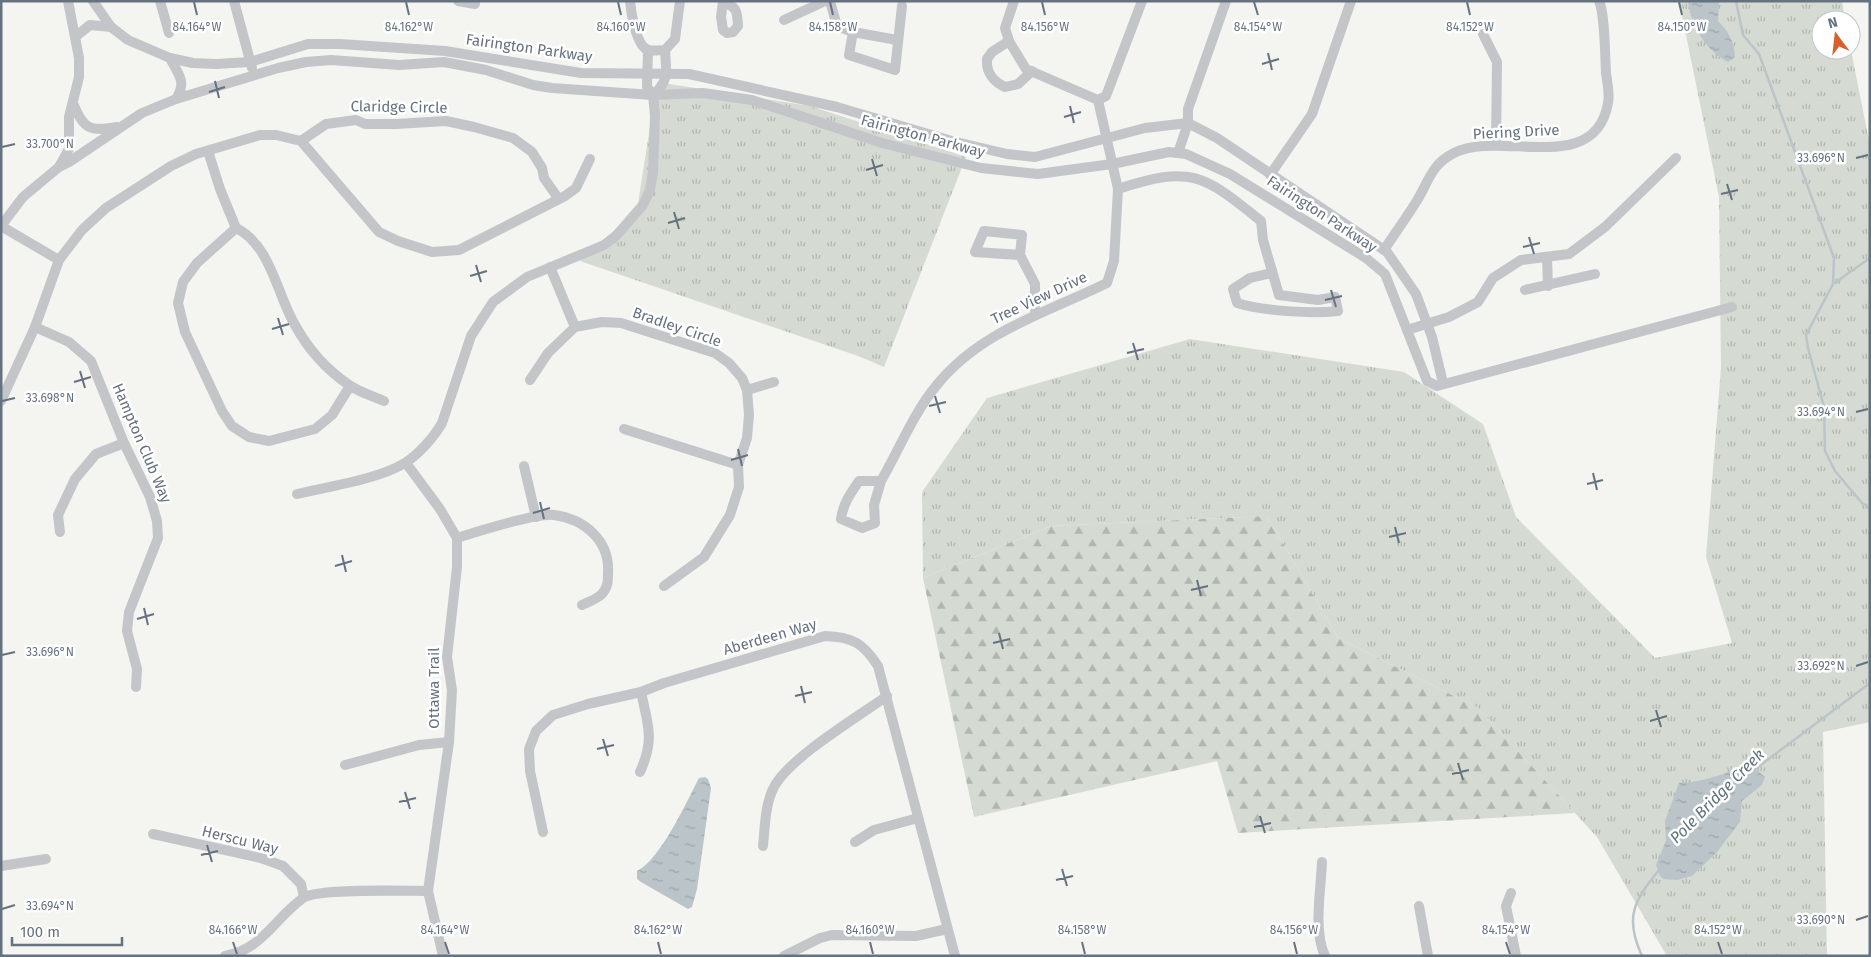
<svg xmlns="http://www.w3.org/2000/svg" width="1871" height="957" font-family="'Fira Sans',sans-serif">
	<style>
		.grass { fill: url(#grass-tufts) }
		.forest { fill: url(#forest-firs) }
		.water { fill: url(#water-ripples) }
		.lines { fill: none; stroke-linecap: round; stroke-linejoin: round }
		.stream { stroke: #bbc4c9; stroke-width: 2.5 }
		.minor { stroke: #c3c5c9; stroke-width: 10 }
		.ticks { fill: none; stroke: #657280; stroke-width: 2 }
		.labels { text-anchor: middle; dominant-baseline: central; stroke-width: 5; stroke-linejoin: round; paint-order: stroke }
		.street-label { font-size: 15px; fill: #657280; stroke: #fff }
		.water-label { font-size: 16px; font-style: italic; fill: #60747e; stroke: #fff }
		.ticks-label { font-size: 12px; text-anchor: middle; fill: #657280; stroke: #fff; stroke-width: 5; stroke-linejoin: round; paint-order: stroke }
	</style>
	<defs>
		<pattern id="grass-tufts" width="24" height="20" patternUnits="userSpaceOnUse" patternTransform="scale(1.25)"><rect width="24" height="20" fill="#d5dbd2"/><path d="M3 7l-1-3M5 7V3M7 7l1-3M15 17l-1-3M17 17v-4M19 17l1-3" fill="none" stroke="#b0b6b0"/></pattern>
		<pattern id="forest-firs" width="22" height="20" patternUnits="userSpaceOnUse" patternTransform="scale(1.25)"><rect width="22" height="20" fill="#d5dbd2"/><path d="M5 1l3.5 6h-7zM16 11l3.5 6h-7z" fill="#b0b6b0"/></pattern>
		<pattern id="water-ripples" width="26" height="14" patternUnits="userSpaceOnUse" patternTransform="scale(1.25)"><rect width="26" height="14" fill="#bbc4c9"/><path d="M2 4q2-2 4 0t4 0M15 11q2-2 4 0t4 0" fill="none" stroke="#9ca4a8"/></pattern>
	</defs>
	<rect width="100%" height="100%" fill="#f4f4f1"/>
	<!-- grass -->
	<g class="grass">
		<polygon points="1679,1 1842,1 1845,20 1821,20 1821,50 1851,50 1870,146 1870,722 1823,732 1827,956 1667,956 1597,837 1478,708 1338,638 1267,516 1051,526 923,578 922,492 987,398 1190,339 1404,372 1483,424 1516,517 1655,658 1732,643 1706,557 1721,368 1719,197"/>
		<polygon points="657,82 810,106 966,157 884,367 858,356 580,261 637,210"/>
	</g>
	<!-- forest -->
	<polygon class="forest" points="1267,516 1338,638 1478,708 1575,813 1238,833 1217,761 974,817 923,578 1051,526"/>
	<!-- water -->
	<g class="water">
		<path d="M1688,1H1719L1718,21C1729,32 1734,41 1735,57L1728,62C1706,51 1691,26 1688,1Z"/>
		<path d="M1735,769H1755L1765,777L1762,785L1742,801L1740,822L1717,852L1692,876L1677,880L1664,879L1660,876L1656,865L1666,841L1665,821L1679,783C1696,783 1720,776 1735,769Z"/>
		<path d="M705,777L708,779L711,788L697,889L692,907L688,909L641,882L637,879V871C660,860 686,803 699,778Z"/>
	</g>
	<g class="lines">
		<!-- stream -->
		<g class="stream">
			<polyline points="1736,1 1743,35 1759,54 1834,258 1833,284"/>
			<polyline points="1870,258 1833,284 1806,335 1808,348 1824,407 1825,451 1835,471 1862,503 1870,508"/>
			<polyline points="1754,770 1870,683"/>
			<path d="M1642,956C1624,917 1634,901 1659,870"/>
		</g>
		<!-- minor -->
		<g class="minor">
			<polyline points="93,1 111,27 128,40 170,58 193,63 216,64 250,62 308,44 340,44 445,51 581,73 689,74 837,107 952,141 1007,154 1035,157 1145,128 1188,123 1217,138 1387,252 1416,294 1432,337 1443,383"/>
			<polyline points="160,1 169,33"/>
			<polyline points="234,1 252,68"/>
			<polyline points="458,1 475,4 475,1"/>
			<path d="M630,1C631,12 636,46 648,50C653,51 660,50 665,50L675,39L680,1"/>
			<polyline points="830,1 837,26 853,32 897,40"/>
			<polyline points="1014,1 1005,28 1009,41 1026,69 1098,100 1106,96 1142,1"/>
			<path d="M723,3C738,6 737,13 738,26L733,32L727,33L723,30L721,17L723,1"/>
			<polyline points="784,20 825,1"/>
			<polyline points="853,32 849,55 895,70 902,6"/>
			<polyline points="1483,34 1497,62 1496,145"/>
			<polyline points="75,37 90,25 111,27"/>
			<path d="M1009,41L992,52L987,59C986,73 993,81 1005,87L1018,84L1032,71"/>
			<path d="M170,58C179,76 187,81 176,99"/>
			<path d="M653,95C670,81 666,70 665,50"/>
			<path d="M73,103C83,129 90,132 117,127"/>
			<polyline points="301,141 326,124 356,120 365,124 396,124 446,121 474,127 513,138 532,152 542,168 544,178 558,198"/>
			<path d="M208,151L220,189L236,228C271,245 277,295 295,325C308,349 327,370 349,385C359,392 373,396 384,401"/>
			<polyline points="1178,153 1188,123 1188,109 1226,1"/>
			<polyline points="59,167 69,162 142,113 176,99 278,68 306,62 331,60 399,65 444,62 486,70 533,85 552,88 653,95 703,93 752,100 882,143 981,168 1038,174 1112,164 1169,152 1186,154 1230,174 1366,258 1385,274 1427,381 1437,386 1732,307"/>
			<polyline points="1270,175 1312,114 1351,1"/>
			<path d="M1118,189C1191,165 1203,174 1261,221L1263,240L1272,271"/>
			<polyline points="1,226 23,197 59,167 69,149 69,117 79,77 79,58 68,1"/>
			<polyline points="1,226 59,260"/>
			<polyline points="236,228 197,263 183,282 178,303 185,332 222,411 232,426 249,437 269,441 315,429 332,415 350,386"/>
			<path d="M1384,250C1395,233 1407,217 1418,199C1429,180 1432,164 1454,153C1499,129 1595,178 1608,103C1610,94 1607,82 1606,73C1605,57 1605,13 1599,1"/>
			<polyline points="1020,255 975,252 984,231 1022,235 1020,255 1035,284 1035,315"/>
			<polyline points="1547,258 1548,286"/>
			<polyline points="550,267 575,327"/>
			<path d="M1272,271L1279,295L1318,300L1335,297L1338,311C1311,314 1263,311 1237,303L1233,289L1250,278L1271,273Z"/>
			<polyline points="1525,290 1595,274"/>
			<polyline points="35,327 69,342 91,361 124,443 150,497 157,521 158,538 129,612 127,631 137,669 136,687"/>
			<polyline points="1407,330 1449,317 1478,302 1493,278 1521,260 1569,254 1605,227 1676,158"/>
			<polyline points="530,380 548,353 575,327 602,322 621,323 715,353 729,363 742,378 747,390 749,415 747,438 738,465 739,487 730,515 704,557 664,586"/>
			<polyline points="747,390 774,382"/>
			<polyline points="1,401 35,327 59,260 82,230 106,208 171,166 196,154 260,135 276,135 301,141 379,232 398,241 432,252 459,250 565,196 576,188 590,159"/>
			<polyline points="624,429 738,465"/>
			<polyline points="406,463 440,509 457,538 457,567 447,657 452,690 449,742 428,891 443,956"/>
			<polyline points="524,466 536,517"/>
			<path d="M881,481L874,505L875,523L862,528L841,519C843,504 850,494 859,481H881C899,450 913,414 936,386C980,331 1046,313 1107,283L1114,261L1118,189L1098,100"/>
			<path d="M297,494C330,486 376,480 405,463C419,454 434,437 442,423L471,336L493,302L527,277L604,245L616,236L643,205L650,190L653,172L655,116L653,95L647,87L648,50"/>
			<polyline points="60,532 58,515 75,479 96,454 124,443"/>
			<path d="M457,538C476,532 537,513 554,515C585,519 610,541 608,573C608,581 608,587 602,594C597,599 588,602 582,605"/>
			<polyline points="345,765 419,745 449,742"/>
			<path d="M640,772C655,739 648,725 641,692"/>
			<path d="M543,832L530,771L529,749L536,731L553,715L588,704L641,692L664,683L825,636C853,637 863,643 878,666L955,956"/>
			<polyline points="153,834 261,858 283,866 301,884 304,897"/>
			<polyline points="855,842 874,830 918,818"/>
			<path d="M763,846C765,827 765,804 774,787C789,758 859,716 887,696"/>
			<path d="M1322,862C1321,889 1313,931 1325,956"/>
			<polyline points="1,866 46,859"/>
			<polyline points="1511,893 1506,906 1516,956"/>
			<polyline points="1419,906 1428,956"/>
			<path d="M225,956C263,949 274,919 303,898C317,888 406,891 428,891"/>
			<polyline points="784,956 820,938 832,935 916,936 947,929"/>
		</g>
	</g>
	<!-- ticks -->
	<path class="ticks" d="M194,2L197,15M406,2L409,15M618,2L621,15M830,2L833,15M1042,2L1045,15M1254,2L1258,15M1467,2L1470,15M1679,2L1682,15M1268,53L1272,70M1262,64L1279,59M215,81L219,98M209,92L225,87M1070,106L1074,123M1064,117L1081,112M2,147L15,144M1856,158L1868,155M872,159L877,176M866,170L883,165M1727,184L1732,200M1721,194L1738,190M674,212L679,229M668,223L685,218M1529,237L1534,254M1523,247L1540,243M476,265L481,282M470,276L487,271M1331,290L1336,307M1325,300L1342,296M278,318L283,335M272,329L289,324M1133,343L1138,360M1127,353L1144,349M80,371L85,388M74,382L91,377M935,396L940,413M2,401L15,398M929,406L946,402M1856,412L1868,409M738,449L742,466M731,460L748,455M1593,473L1597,490M1587,484L1603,480M540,502L544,519M533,513L550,508M1395,527L1399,543M1389,537L1406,533M342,555L346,572M335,566L352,561M1197,580L1201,596M1191,590L1208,586M144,608L148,625M137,619L154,614M999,633L1003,649M993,643L1010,639M2,655L15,652M1856,666L1868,662M801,686L805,703M795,696L812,692M1656,710L1661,727M1650,721L1667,716M603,739L608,756M597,749L614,745M1458,763L1463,780M1452,774L1469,770M405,792L410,809M399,802L416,798M1260,816L1265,833M1254,827L1271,823M207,845L212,862M201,855L218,851M1062,869L1067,886M1056,880L1073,876M2,909L15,905M1856,920L1868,916M233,942L237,954M445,942L449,954M658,942L661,954M870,942L873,954M1082,942L1085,954M1294,942L1297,954M1506,942L1510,954M1718,942L1722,954"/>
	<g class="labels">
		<!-- street labels -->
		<g class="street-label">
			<text transform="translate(529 48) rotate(8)">Fairington Parkway</text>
			<text transform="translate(399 107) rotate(1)">Claridge Circle</text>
			<text transform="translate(1516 132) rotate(-3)">Piering Drive</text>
			<text transform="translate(923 136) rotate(15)">Fairington Parkway</text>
			<text transform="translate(1322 214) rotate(33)">Fairington Parkway</text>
			<text transform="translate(1039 298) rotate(-25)">Tree View Drive</text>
			<text transform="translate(677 327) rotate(19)">Bradley Circle</text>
			<text transform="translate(142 443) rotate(67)">Hampton Club Way</text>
			<text transform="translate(770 637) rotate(-16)">Aberdeen Way</text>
			<text transform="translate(434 688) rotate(-90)">Ottawa Trail</text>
			<text transform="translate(240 840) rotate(14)">Herscu Way</text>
		</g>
		<!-- water labels -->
		<g class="water-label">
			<text transform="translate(1717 796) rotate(-45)">Pole Bridge Creek</text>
		</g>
	</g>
	<g class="ticks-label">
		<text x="197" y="31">84.164°W</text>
		<text x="409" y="31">84.162°W</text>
		<text x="621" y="31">84.160°W</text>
		<text x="833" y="31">84.158°W</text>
		<text x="1045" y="31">84.156°W</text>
		<text x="1258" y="31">84.154°W</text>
		<text x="1470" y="31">84.152°W</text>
		<text x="1682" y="31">84.150°W</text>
		<text x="50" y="148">33.700°N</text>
		<text x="1821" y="162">33.696°N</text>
		<text x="50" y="402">33.698°N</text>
		<text x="1821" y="416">33.694°N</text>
		<text x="50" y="656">33.696°N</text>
		<text x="1821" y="670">33.692°N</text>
		<text x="50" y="910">33.694°N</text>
		<text x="1821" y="924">33.690°N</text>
		<text x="233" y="934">84.166°W</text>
		<text x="445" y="934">84.164°W</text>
		<text x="658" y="934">84.162°W</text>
		<text x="870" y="934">84.160°W</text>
		<text x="1082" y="934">84.158°W</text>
		<text x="1294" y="934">84.156°W</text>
		<text x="1506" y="934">84.154°W</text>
		<text x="1718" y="934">84.152°W</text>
	</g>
	<!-- border -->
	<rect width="1871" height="957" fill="none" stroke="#657280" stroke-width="5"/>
	<!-- north arrow -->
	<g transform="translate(1836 35) rotate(345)"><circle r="24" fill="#ffffff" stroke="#c1c7cc"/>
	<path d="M0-4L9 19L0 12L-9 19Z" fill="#d9602c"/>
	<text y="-8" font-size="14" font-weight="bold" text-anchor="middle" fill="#657280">N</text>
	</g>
	<!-- scale -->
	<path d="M12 937v8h110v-8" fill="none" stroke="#657280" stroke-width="2.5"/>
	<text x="20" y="937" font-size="15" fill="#657280" stroke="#ffffff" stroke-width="4" paint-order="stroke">100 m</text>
</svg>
